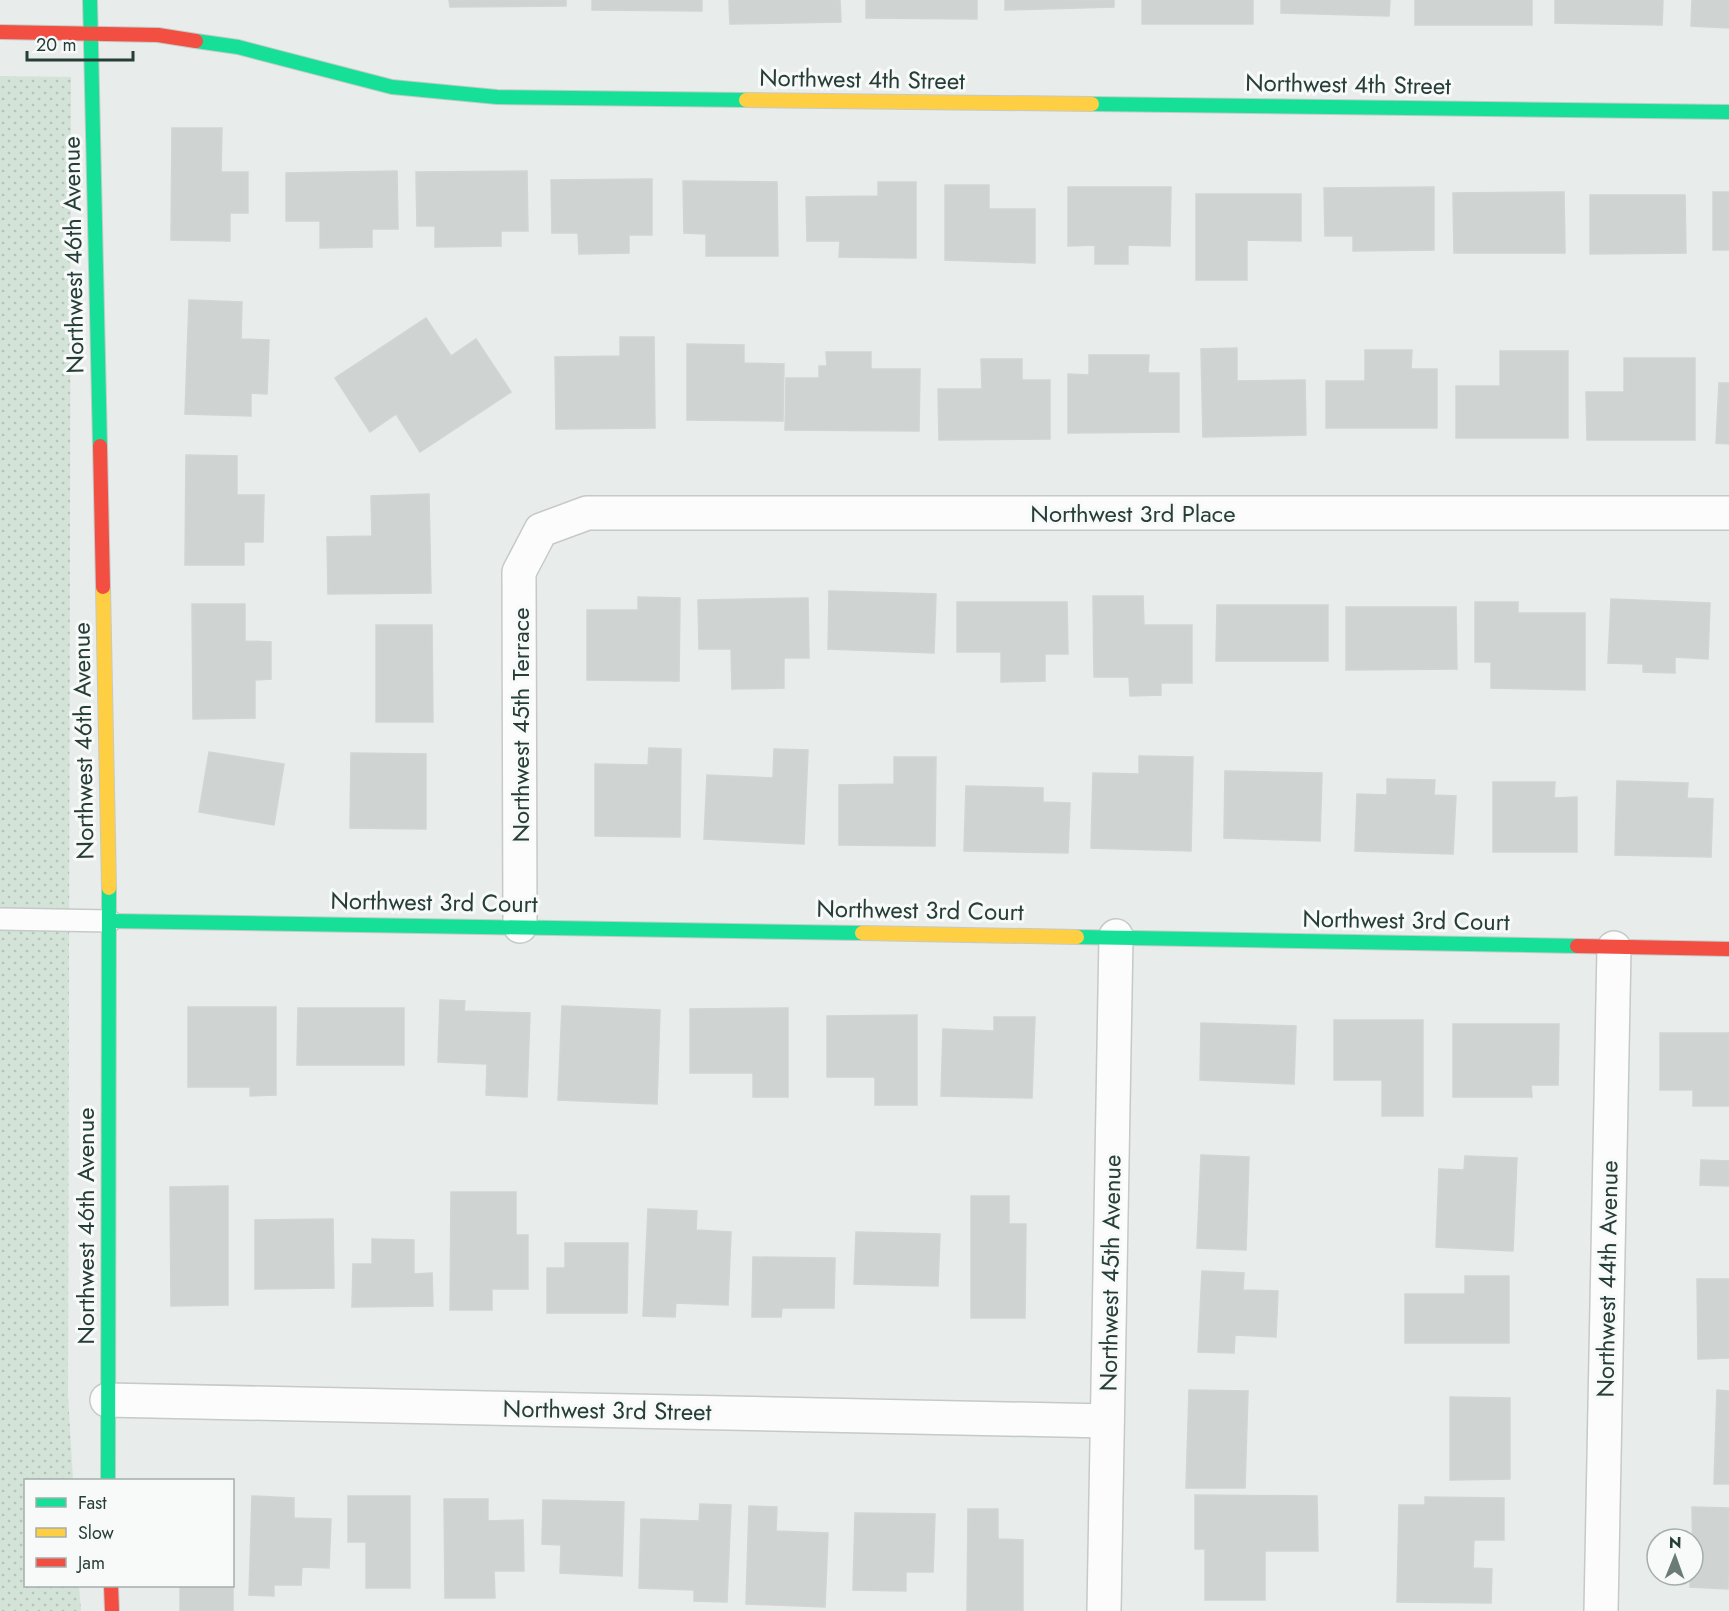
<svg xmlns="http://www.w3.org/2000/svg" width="1729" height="1611" font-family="Jost,sans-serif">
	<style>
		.park { fill: url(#park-dots) }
		.building { fill: #cfd3d2; stroke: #d1d5d3; stroke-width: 1.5 }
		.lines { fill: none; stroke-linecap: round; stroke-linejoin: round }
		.lane-casing { stroke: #c5c9c7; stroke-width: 24 }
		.street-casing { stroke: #c5c9c7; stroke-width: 36 }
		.fast-casing { stroke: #c5cac8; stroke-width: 16 }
		.slow-casing { stroke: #c5cac8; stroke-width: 16 }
		.jam-casing { stroke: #c5cac8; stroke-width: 16 }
		.lane { stroke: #fcfcfc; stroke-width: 21 }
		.street { stroke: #fcfcfc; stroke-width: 33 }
		.fast { stroke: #16e098; stroke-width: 14 }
		.slow { stroke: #ffcf43; stroke-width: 14 }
		.jam { stroke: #f24e42; stroke-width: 14 }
		.labels { text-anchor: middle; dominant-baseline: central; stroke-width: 6; stroke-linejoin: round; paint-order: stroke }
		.street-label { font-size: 24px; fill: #273e38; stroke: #f7faf9 }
	</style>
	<defs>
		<pattern id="park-dots" width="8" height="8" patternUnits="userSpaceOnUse" patternTransform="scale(1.5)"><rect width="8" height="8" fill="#d3e3d8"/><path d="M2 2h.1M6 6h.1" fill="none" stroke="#b5c4ba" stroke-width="1.8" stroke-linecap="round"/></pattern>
	</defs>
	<rect width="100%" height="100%" fill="#e8ecea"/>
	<!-- park -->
	<polygon class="park" points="0,76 71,77 68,1397 73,1480 26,1480 26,1586 79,1586 81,1611 0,1611"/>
	<!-- building -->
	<g class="building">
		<polygon points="449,0 566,0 566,6 450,7"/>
		<polygon points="592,0 702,0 702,11 592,10"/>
		<polygon points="729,0 840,0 841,22 730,24"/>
		<polygon points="866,0 977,0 977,19 866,18"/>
		<polygon points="1005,0 1114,0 1114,7 1005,10"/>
		<rect x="1142" y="0" width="111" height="24"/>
		<polygon points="1281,0 1390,0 1389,16 1281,13"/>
		<rect x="1415" y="0" width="117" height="25"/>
		<polygon points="1555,0 1663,0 1662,25 1555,23"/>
		<polygon points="1692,0 1729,0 1729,28 1691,26"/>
		<polygon points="172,128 222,128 221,172 248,172 248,213 230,213 230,241 171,240"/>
		<polygon points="397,171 398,229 372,229 372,247 320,248 320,221 286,221 286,173"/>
		<polygon points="527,171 528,231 501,231 501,246 435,247 435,226 417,226 416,172"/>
		<polygon points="652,179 652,235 629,235 629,253 579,254 578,233 552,233 551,180"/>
		<polygon points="683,181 777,182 778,256 706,256 706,234 684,233"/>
		<polygon points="878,182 916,182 916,258 839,257 840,241 807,241 806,197 878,196"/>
		<polygon points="945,185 989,185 989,209 1035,209 1035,263 945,260"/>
		<polygon points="1068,187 1171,187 1170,246 1128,245 1128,264 1095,264 1095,245 1068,246"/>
		<polygon points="1434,187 1434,250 1353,251 1353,236 1325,236 1324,188"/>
		<polygon points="1564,192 1565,253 1454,253 1453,193"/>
		<rect x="1713" y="192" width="16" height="58"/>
		<polygon points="1196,194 1301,194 1301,241 1247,240 1247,280 1196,280"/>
		<polygon points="1590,195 1685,195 1686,253 1590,254"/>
		<polygon points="189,300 242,302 241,339 269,340 267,394 251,393 251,416 185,414"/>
		<polygon points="426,318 451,356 476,339 511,392 420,452 396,414 370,432 335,378"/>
		<polygon points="620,337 654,337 655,428 556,429 555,357 620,356"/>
		<polygon points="687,344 744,345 744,363 784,364 783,421 687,420"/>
		<polygon points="1237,348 1237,381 1305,380 1306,435 1203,437 1201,349"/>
		<polygon points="1365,350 1412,350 1411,369 1437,369 1437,428 1326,428 1326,381 1365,381"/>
		<polygon points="1500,351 1568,351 1568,438 1456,438 1456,386 1500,386"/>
		<polygon points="826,352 871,352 871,369 920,369 919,431 785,430 786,378 819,378 819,366 827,366"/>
		<polygon points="1089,355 1149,355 1148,373 1179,373 1179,432 1068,433 1068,374 1089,375"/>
		<polygon points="1624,358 1695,358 1695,440 1587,440 1586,392 1624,392"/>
		<polygon points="981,359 1022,359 1022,380 1050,380 1050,439 939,440 938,389 982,389"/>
		<polygon points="1719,383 1729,383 1729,444 1716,443"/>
		<polygon points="186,455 237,456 237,495 264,495 263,542 244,542 244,565 185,565"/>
		<polygon points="429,494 431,593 328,594 327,537 372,536 371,496"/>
		<polygon points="829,591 936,594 934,653 828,649"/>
		<polygon points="1093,596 1143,596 1144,625 1192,625 1192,683 1161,683 1161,695 1130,696 1129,677 1094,677"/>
		<polygon points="638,597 680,598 679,681 587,680 587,610 638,610"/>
		<polygon points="808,598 809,658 784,658 784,688 732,689 731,649 699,649 698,600"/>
		<polygon points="1611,599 1710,603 1708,659 1675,657 1675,673 1643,672 1643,664 1608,663"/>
		<polygon points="957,602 1067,602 1068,654 1045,654 1045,681 1001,682 1001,652 957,652"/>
		<polygon points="1475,602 1518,602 1518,613 1585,613 1585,690 1491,688 1491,662 1475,662"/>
		<polygon points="192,604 245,604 245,641 271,642 271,679 255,680 255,718 193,719"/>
		<polygon points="1217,605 1328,605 1328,661 1216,661"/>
		<polygon points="1346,607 1456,607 1457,669 1346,670"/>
		<polygon points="376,625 432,625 433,722 376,722"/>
		<polygon points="649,748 681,749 680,837 595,836 595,764 648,765"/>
		<polygon points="774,749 808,750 804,844 704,839 707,775 773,778"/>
		<polygon points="209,752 284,764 274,825 199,812"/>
		<polygon points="351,753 426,754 426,829 350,828"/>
		<polygon points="1139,756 1193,757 1191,851 1091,848 1093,773 1139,774"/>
		<polygon points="894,757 936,757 935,846 839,845 839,785 894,784"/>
		<polygon points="1225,771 1322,773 1320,841 1224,838"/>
		<polygon points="1387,779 1435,780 1434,795 1456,796 1453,854 1355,851 1357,794 1387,795"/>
		<polygon points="1617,781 1688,783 1687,798 1713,799 1711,857 1615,855"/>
		<polygon points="1493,782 1555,782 1554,798 1577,797 1577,852 1493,852"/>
		<polygon points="966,786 1043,788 1043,802 1070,803 1068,853 964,851"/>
		<polygon points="440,1000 465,1001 464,1011 530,1013 527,1097 486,1095 487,1064 438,1062"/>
		<polygon points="562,1006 660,1010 657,1104 558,1100"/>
		<polygon points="188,1007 276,1007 276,1095 250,1096 250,1087 188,1087"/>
		<polygon points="298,1008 404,1008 404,1065 297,1065"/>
		<polygon points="788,1008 788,1097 753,1097 753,1073 690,1073 690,1009"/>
		<polygon points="917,1015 917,1105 875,1105 875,1077 827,1077 827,1016"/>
		<polygon points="994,1017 1035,1017 1032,1098 941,1096 943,1029 994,1031"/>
		<polygon points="1334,1020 1423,1020 1423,1116 1382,1116 1382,1080 1334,1080"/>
		<polygon points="1201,1023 1296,1026 1294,1084 1200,1080"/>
		<polygon points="1453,1024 1559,1024 1558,1085 1531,1085 1532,1097 1453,1097"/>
		<polygon points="1660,1033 1729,1033 1729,1106 1693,1106 1693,1090 1660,1090"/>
		<polygon points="1201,1155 1249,1157 1246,1250 1197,1248"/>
		<polygon points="1465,1156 1517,1158 1513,1251 1436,1247 1439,1169 1464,1170"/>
		<polygon points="1701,1160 1729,1161 1729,1186 1700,1185"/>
		<polygon points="228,1186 228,1305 171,1306 170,1187"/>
		<polygon points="451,1192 516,1192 516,1235 528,1235 528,1289 492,1289 492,1310 450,1310"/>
		<polygon points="971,1196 1009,1196 1009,1224 1026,1224 1025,1318 971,1318"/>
		<polygon points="648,1209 697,1211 696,1230 731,1232 728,1305 676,1303 675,1317 643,1316"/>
		<polygon points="333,1219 334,1288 255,1289 255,1220"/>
		<polygon points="856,1232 940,1234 938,1286 854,1284"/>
		<polygon points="372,1239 414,1240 414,1274 432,1273 433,1306 352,1307 353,1264 372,1264"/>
		<polygon points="565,1243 628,1243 627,1313 547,1313 547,1268 565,1268"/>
		<polygon points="753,1257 835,1258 834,1308 782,1308 781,1317 752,1317"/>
		<polygon points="1202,1271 1244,1273 1243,1290 1278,1291 1276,1337 1235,1335 1234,1353 1198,1352"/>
		<polygon points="1465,1276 1509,1276 1509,1343 1405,1343 1405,1294 1465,1294"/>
		<polygon points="1697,1279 1729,1279 1729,1358 1698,1359"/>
		<polygon points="1189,1390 1248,1391 1245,1488 1186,1488"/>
		<polygon points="1717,1390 1729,1391 1729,1484 1714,1484"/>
		<polygon points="1450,1397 1510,1398 1510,1479 1450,1480"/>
		<polygon points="1195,1495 1317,1496 1318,1551 1265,1551 1265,1600 1205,1600 1205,1549 1195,1549"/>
		<polygon points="252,1496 294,1498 294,1518 331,1519 329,1568 302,1567 301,1585 274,1585 274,1596 249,1595"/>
		<polygon points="348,1496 410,1496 410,1588 366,1588 366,1542 348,1542"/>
		<polygon points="233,1497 233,1611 180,1611 180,1586 232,1586"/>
		<polygon points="1425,1497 1504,1498 1504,1540 1474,1540 1473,1568 1492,1569 1491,1603 1397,1602 1399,1505 1425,1505"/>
		<polygon points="444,1499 488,1499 488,1521 523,1520 524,1571 494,1571 495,1598 445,1598"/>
		<polygon points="543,1500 624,1502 622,1576 560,1573 561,1545 542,1544"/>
		<polygon points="700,1504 731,1505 727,1602 694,1601 694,1590 639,1588 641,1519 699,1521"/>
		<polygon points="749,1506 777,1507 776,1531 828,1533 825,1607 746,1604"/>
		<polygon points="1692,1507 1729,1508 1728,1589 1690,1587 1690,1575 1693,1575"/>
		<polygon points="968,1509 998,1509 998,1539 1023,1540 1023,1611 967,1611"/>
		<polygon points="855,1513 935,1514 933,1572 906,1572 906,1591 853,1590"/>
	</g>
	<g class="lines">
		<!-- lane casing -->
		<g class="lane-casing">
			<polyline id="lane" points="0,919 110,921"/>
		</g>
		<!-- street casing -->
		<g class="street-casing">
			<g id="street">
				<polyline points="520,926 519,572 541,530 587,513 1729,513"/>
				<polyline points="107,1400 1107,1421"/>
				<polyline points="1104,1611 1116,936"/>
				<polyline points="1601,1611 1614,948"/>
			</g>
		</g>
		<!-- fast casing -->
		<g class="fast-casing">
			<g id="fast">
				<polyline points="90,0 100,446"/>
				<polyline points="196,41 238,47 392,87 497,97 746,100"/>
				<polyline points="1092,104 1729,112"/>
				<polyline points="110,921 862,933"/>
				<polyline points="1077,937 1577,946"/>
				<polyline points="108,1480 109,888"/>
			</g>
		</g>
		<!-- slow casing -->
		<g class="slow-casing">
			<g id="slow">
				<polyline points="746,100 1092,104"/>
				<polyline points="103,587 109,888"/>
				<polyline points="862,933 1077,937"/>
			</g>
		</g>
		<!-- jam casing -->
		<g class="jam-casing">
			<g id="jam">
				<polyline points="0,32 158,35 196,41"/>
				<polyline points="100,446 103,587"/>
				<polyline points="1577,946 1729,949"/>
				<polyline points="111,1586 112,1611"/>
			</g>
		</g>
		<!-- lane -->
		<use href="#lane" class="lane"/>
		<!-- street -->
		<use href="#street" class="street"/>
		<!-- fast -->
		<use href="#fast" class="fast"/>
		<!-- slow -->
		<use href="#slow" class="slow"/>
		<!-- jam -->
		<use href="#jam" class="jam"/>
	</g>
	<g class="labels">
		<!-- street labels -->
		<g class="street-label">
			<text transform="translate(862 79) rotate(1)">Northwest 4th Street</text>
			<text transform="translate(1348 84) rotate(1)">Northwest 4th Street</text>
			<text transform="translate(73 255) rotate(-91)">Northwest 46th Avenue</text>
			<text x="1133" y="513">Northwest 3rd Place</text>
			<text transform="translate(520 725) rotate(-90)">Northwest 45th Terrace</text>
			<text transform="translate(83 741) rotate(-91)">Northwest 46th Avenue</text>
			<text transform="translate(434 902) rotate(1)">Northwest 3rd Court</text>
			<text transform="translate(920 910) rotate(1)">Northwest 3rd Court</text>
			<text transform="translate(1406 920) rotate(1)">Northwest 3rd Court</text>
			<text transform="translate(85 1226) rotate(-90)">Northwest 46th Avenue</text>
			<text transform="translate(1110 1273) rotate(-89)">Northwest 45th Avenue</text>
			<text transform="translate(1607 1279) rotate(-89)">Northwest 44th Avenue</text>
			<text transform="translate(607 1410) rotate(1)">Northwest 3rd Street</text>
		</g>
	</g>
	<!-- legend -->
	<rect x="24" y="1479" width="210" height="108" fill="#f7faf9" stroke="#a4afac" stroke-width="1.5"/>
	<rect x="36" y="1498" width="30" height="9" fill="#16e098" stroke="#a4afac" stroke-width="1.5"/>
	<text x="78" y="1509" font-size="18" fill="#273e38">Fast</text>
	<rect x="36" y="1528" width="30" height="9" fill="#ffcf43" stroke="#a4afac" stroke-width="1.5"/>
	<text x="78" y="1539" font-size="18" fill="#273e38">Slow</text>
	<rect x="36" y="1558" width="30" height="9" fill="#f24e42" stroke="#a4afac" stroke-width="1.5"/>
	<text x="78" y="1569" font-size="18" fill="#273e38">Jam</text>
	<!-- north arrow -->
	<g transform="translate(1675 1557) rotate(1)"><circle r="28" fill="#f7faf9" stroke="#a4afac" stroke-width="1.5"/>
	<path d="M0-4.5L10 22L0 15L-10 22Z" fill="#6b7b76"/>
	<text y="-9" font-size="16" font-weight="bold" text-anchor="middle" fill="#273e38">N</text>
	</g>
	<!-- scale -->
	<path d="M27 51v9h106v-9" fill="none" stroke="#273e38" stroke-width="3"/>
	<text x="36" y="51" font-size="18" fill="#273e38" stroke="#f7faf9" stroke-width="4.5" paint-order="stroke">20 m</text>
</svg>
